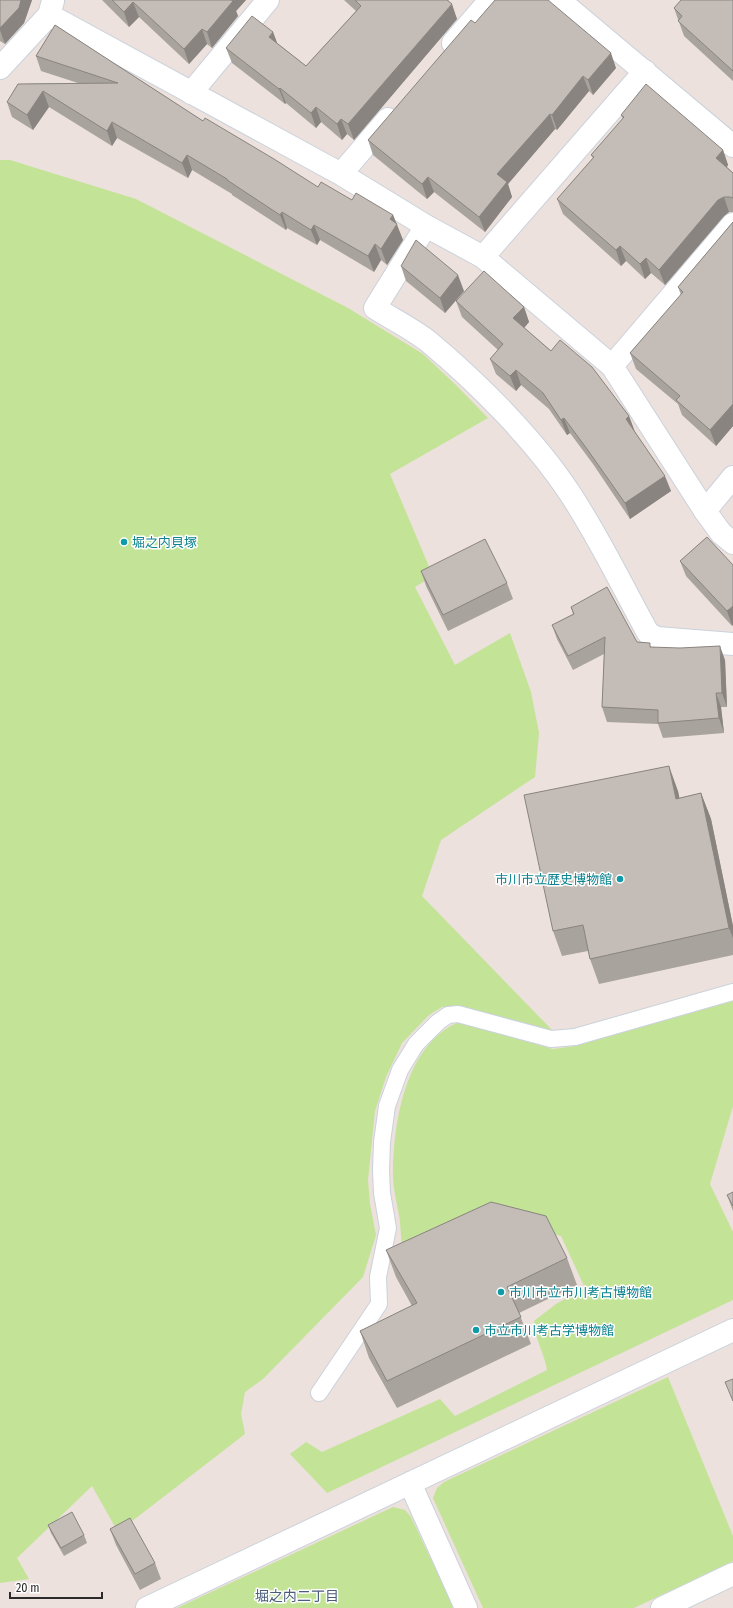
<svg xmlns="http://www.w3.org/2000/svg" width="733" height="1608" font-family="'Fira Sans Condensed','Noto Sans JP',sans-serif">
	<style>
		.green { fill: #c3e397 }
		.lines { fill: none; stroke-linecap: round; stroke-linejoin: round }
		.service-casing { stroke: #cad2dc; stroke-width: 18 }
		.minor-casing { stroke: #cad2dc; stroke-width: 24 }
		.service { stroke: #fff; stroke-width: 16 }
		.minor { stroke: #fff; stroke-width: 22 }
		.wall { fill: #a9a39d }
		.shaded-wall { fill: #898480 }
		.building { fill: #c4bdb7; stroke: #898480 }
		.culture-dot { fill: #0f9aa8; stroke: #fff; stroke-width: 1.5 }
		.labels { text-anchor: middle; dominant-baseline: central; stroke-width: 3; stroke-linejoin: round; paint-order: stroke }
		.culture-label { font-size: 13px; fill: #0d838f; stroke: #fff; text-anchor: start }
		.neighbourhood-label { font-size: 14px; fill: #4a5e7b; stroke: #fff }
	</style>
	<rect width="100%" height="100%" fill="#ece1dc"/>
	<!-- green -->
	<g class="green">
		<polygon points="0,160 10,160 136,199 348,308 423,354 457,386 488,418 390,474 433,576 415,587 455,665 510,633 531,692 539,733 535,777 441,840 422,896 553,1031 457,1006 442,1007 429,1015 402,1043 386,1077 375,1111 368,1180 370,1204 376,1235 363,1277 263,1379 245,1392 241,1414 245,1434 118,1532 92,1486 17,1558 29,1579 0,1583"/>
		<path d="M733,1001V1106L710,1184L733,1232V1300L327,1493L290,1454L306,1442L322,1452L440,1399L455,1416L547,1370C544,1352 535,1340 534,1321L556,1304L585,1288L561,1236L506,1221L403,1265C402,1251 401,1236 400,1222C398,1205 392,1188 393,1171C394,1120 406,1044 459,1022L553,1049L575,1046Z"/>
		<polygon points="668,1377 733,1536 733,1561 634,1608 483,1608 433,1498 437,1488 444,1482"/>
		<polygon points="393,1507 405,1510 411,1517 454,1608 177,1608"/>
	</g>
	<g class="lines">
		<!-- service casing -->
		<g class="service-casing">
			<polyline id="service" points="319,1393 379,1304 378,1277 388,1228 382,1193 381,1170 382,1142 387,1106 400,1070 416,1044 438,1022 448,1015 458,1014 551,1039 575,1037 733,992"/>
		</g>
		<!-- minor casing -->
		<g class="minor-casing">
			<g id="minor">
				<polyline points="559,0 733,146"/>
				<polyline points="49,15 341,174 426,226 483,257 612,366 705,511 721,533 733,543"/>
				<polyline points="453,43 490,0"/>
				<polyline points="0,68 49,15 53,1"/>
				<polyline points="191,93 268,0"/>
				<polyline points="341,174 388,119"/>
				<path d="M426,226L375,308C392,319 413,329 429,342C478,383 534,439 569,492C599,537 622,586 648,633L657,638L733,644"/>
				<polyline points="483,257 645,71"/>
				<polyline points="612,366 733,224"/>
				<polyline points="705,511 733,477"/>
				<polyline points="410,1483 466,1608"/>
				<polyline points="147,1608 733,1330"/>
				<polyline points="662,1608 733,1574"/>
			</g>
		</g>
		<!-- service -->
		<use href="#service" class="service"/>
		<!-- minor -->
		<use href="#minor" class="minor"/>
	</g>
	<!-- wall -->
	<g class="wall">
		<polygon points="0,0 32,0 24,23 5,44 0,41"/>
		<polygon points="102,0 246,0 236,11 238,16 212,48 207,44 189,64 139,17 129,27"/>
		<polygon points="344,0 449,0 448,1 457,19 354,140 347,134 342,140 321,122 316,128 286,103 285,104 232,63 226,48 273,32 277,43 306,66 356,11"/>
		<polygon points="733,0 733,81 684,36 674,8"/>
		<polygon points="475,23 616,68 593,95 589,91 557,130 555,129 508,184 512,197 485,232 434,192 427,199 373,155 368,140"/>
		<polygon points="55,25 203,121 318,187 352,200 393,215 403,240 387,265 381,260 374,272 320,240 317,245 287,228 286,230 232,195 232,194 192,170 188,178 117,138 112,146 49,107 33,130 12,117 7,102 18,84 78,83 41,71 36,56"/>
		<polygon points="621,115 723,150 728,165 727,167 733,173 733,212 729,212 724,216 665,285 651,273 645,279 626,261 621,266 563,214 557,199 593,158 591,155 623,119"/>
		<polygon points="733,222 733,426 716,446 682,415 678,404 636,369 630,353 681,295 678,287"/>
		<polygon points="401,266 464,291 445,313 406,281"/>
		<polygon points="456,301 524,307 529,322 524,328 551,351 629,416 634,430 671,491 630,519 593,464 570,433 567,435 549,409 521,385 516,391 496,374 490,359 498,350 462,317"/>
		<polygon points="707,537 732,626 686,576 680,561"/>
		<polygon points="421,571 507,583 513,599 448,631 426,586"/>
		<polygon points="571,607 637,642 652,647 725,660 727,707 721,707 724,733 663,738 658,724 607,722 602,707 604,654 573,670 557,639 552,625 573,614"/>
		<polygon points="678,791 679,798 701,793 711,819 733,926 733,955 599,984 590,959 588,951 562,956 553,931"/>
		<polygon points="733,1192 733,1211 727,1195"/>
		<polygon points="386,1250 567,1258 577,1285 519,1313 531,1344 397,1408 369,1358 360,1331 412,1306 396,1277"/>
		<polygon points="48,1525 84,1535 87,1543 64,1556 51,1533"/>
		<polygon points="110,1529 155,1563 161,1579 140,1590 116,1545"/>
	</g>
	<!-- shaded-wall -->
	<g class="shaded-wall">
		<polygon points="21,0 32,0 24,23 5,44 0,30 0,28"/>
		<polygon points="230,0 246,0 236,11 238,16 212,48 207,32"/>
		<polygon points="133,2 139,17 129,27 124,12"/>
		<polygon points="452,4 457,19 354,140 348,124"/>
		<polygon points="202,29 207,44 189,64 184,49"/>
		<polygon points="273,32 279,48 269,37"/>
		<polygon points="611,53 616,68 593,95 588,80"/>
		<polygon points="583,76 589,91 557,130 552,115"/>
		<polygon points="280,88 286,103 285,104 279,89"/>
		<polygon points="43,91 49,107 33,130 27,115"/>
		<polygon points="316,107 321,122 316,128 311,113"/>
		<polygon points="550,114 555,129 508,184 512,197 485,232 479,217 497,174"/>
		<polygon points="341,119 347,134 342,140 337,124"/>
		<polygon points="112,122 117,138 112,146 107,131"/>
		<polygon points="723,150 728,165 722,173 716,158"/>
		<polygon points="187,155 192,170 188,178 182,163"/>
		<polygon points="428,177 434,192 427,199 422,184"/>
		<polygon points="724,197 729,212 724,216 665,285 659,270 718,200"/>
		<polygon points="282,212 287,228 286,230 280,215"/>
		<polygon points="393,215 403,240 387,265 381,249 390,219"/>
		<polygon points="314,225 320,240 317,245 311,230"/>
		<polygon points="375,244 381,260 374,272 368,256"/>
		<polygon points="620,246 626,261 621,266 616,250"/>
		<polygon points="646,258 651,273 645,279 640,264"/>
		<polygon points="458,275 464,291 445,313 440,298"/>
		<polygon points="524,307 529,322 519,334 513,318"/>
		<polygon points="516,370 521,385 516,391 510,376"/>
		<polygon points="733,404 733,426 716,446 710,430"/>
		<polygon points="629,416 635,432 626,419"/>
		<polygon points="564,418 570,433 567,435 561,420"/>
		<polygon points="665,476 671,491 630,519 625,503"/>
		<polygon points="733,606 733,625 732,626 727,611"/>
		<polygon points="720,646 725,660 727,707 722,693"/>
		<polygon points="716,693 721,707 724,733 719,718"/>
		<polygon points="669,766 678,791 685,824 676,799"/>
		<polygon points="701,793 711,819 733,926 733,938 729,928"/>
	</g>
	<!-- building -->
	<g class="building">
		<polygon points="0,0 21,0 19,8 0,28"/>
		<polygon points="112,0 231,0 233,1 207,32 202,29 184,49 133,2 124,12"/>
		<polygon points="355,0 447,0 452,4 348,124 341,119 337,124 316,107 311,113 280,88 279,89 226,48 252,16 273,32 269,37 306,66 361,6"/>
		<polygon points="495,0 548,0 611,53 588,80 583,76 552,115 550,114 497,174 507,182 479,217 428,177 422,184 368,140 471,20 475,23"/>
		<polygon points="681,0 733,0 733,71 678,21 682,16 674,8"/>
		<polygon points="55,25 203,121 205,118 274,159 318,187 321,182 352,200 356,193 393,215 390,219 397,224 381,249 375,244 368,256 314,225 311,230 282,212 280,215 227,180 227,179 187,155 182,163 112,122 107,131 43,91 27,115 7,102 18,84 118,83 36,56"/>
		<polygon points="646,84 723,150 716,158 733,173 733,198 730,197 724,197 718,200 659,270 646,258 640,264 620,246 616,250 557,199 594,157 591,155 624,117 621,115"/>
		<polygon points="733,222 733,404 710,430 676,400 680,396 630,353 683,292 678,287"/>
		<polygon points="416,240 458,275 440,298 401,266"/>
		<polygon points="484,271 524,307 513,318 551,351 560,340 592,367 629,416 626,419 665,476 625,503 587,449 564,418 561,420 543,393 516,370 510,376 490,359 503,344 456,301"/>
		<polygon points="707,537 733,565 733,606 727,611 680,561"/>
		<polygon points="485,539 507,583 443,615 421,571"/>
		<polygon points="607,587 637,642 650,643 650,647 680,648 720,646 722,693 716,693 719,718 658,723 658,710 602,707 605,637 568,656 552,625 574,614 571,607"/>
		<polygon points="669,766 676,799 701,793 729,928 590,959 583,925 553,931 524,795"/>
		<polygon points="733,1192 733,1206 727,1195"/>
		<polygon points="491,1202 546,1216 567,1258 507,1287 521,1317 387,1381 360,1331 417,1303 386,1250"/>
		<polygon points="733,1379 733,1401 725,1382"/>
		<polygon points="72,1512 84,1535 61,1548 48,1525"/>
		<polygon points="130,1518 155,1563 135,1574 110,1529"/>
	</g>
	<!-- markers -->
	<g class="culture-dot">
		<circle cx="124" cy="542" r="4"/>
		<circle cx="620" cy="879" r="4"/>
		<circle cx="501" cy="1292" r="4"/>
		<circle cx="476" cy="1330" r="4"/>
	</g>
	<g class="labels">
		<!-- culture labels -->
		<g class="culture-label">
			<text x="132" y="542">堀之内貝塚</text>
			<text x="612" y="879" text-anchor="end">市川市立歴史博物館</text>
			<text x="509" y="1292">市川市立市川考古博物館</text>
			<text x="484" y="1330">市立市川考古学博物館</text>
		</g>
		<!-- neighbourhood labels -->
		<g class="neighbourhood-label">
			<text x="297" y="1596">堀之内二丁目</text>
		</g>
	</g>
	<!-- scale -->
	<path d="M10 1592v6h92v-6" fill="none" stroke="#2a2a2a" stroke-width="2"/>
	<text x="16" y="1592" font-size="12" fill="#2a2a2a" stroke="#ffffff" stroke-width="3" paint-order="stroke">20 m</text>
</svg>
